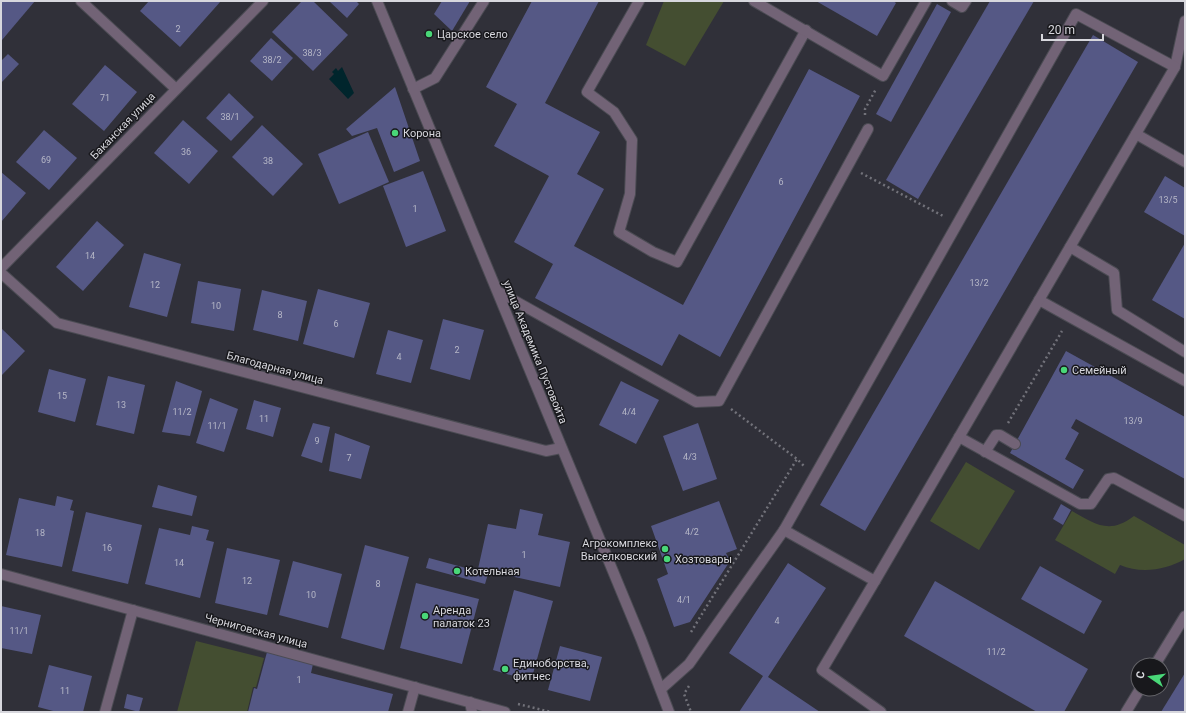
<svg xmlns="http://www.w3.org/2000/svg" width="1186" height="713" font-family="Roboto,sans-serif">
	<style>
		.green { fill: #444e31 }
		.water { fill: #00252c }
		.building { fill: #555885 }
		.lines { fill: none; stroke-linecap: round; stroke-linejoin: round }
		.lane-casing { stroke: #4b4b53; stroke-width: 12 }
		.street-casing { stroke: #4b4b53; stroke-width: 12 }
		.path { stroke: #72727a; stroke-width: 2.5; stroke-dasharray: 2 3; stroke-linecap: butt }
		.lane { stroke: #726376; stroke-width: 10 }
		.street { stroke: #726376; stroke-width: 10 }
		.poi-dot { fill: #49d778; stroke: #18181c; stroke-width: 1.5 }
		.labels { text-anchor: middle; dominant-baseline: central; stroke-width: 3; stroke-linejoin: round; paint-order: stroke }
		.number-label { font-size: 9px; fill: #b6b7c7 }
		.poi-label { font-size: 11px; fill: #d7d7dd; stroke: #18181c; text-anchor: start }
		.street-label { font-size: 11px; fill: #d7d7dd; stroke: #18181c }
	</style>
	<rect width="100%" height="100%" fill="#303039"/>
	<!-- green -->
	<g class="green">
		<polygon points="664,1 724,1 685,66 646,45"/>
		<polygon points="966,462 1015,491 979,550 930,521"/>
		<path d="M1072,511C1095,524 1109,535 1134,516L1185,545V559C1166,570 1141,574 1120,565L1115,574L1055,540Z"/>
		<polygon points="196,641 264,658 256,687 253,687 247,712 177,712"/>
	</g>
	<!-- water -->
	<polygon class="water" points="342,67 354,93 348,99 329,79 334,74 332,72 336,68 338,71"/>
	<!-- building -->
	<g class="building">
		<polygon points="1,1 35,1 2,40 1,39"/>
		<polygon points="149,1 221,1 180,47 140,11"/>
		<polygon points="302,1 313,1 348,35 313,71 272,32"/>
		<polygon points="329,1 356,1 359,4 347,18"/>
		<polygon points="442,1 470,1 452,31 434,14"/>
		<polygon points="532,1 599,1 545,103 600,132 577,174 604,189 574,246 683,305 809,69 860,96 720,357 679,334 662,366 535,298 553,264 514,242 549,176 494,146 517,104 486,87"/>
		<polygon points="816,1 893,1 896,3 877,36"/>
		<polygon points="990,1 1034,1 918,199 886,180"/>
		<polygon points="937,4 951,12 891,122 876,114"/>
		<polygon points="1093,35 1138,62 865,531 820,505"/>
		<polygon points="271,38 293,58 272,81 250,61"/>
		<polygon points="8,54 19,64 1,83 1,61"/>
		<polygon points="105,65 137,92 104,131 72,104"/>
		<polygon points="395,87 420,161 394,172 377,128 352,136 346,129"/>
		<polygon points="229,93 254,117 231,141 206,118"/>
		<polygon points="183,120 218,151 189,184 154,153"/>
		<polygon points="262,125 303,164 273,196 232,157"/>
		<polygon points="44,130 77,158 49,190 16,162"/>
		<polygon points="368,132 389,182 339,204 318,154"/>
		<polygon points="423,171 446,231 406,247 383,186"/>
		<polygon points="1,172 26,193 1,222"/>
		<polygon points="1165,176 1185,188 1185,236 1144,212"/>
		<polygon points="97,221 124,245 83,291 56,267"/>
		<polygon points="1185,243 1185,319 1152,300"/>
		<polygon points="144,253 181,264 167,317 129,307"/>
		<polygon points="198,281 241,289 234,331 191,323"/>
		<polygon points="318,289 370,303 354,358 303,344"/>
		<polygon points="262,290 307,301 298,341 253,330"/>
		<polygon points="443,319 484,330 470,380 430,369"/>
		<polygon points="1,328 25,351 1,376"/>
		<polygon points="388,330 423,340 411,383 376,374"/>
		<polygon points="1066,351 1185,417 1185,479 1076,419 1071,428 1079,433 1065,459 1084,470 1073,489 1010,453"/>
		<polygon points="49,369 86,379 75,422 38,412"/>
		<polygon points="108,376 145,385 134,434 96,425"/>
		<polygon points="176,381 202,391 190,436 162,432"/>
		<polygon points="621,381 659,400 636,444 599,425"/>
		<polygon points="210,398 238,409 224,452 196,443"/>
		<polygon points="254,400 281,408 273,437 246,429"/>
		<polygon points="313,423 330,427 322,463 301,456"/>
		<polygon points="698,423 717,479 683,491 663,436"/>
		<polygon points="335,433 370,446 361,479 329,471"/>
		<polygon points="158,485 197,496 192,516 152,507"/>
		<polygon points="57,496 73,500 70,510 74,511 62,567 6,555 19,498 55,506"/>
		<polygon points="719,501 737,549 726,553 730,561 690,622 674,627 657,579 668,574 651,526"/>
		<polygon points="1061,504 1071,510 1063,525 1053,519"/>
		<polygon points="520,509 543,514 538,535 570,542 560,587 478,569 488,524 516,529"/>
		<polygon points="86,512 142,525 128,584 72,571"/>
		<polygon points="192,526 209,530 206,540 214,542 200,598 145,584 159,528 190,535"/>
		<polygon points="365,545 409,557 384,650 341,638"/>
		<polygon points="227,548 280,560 267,615 215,603"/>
		<polygon points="429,558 488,574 485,584 426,568"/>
		<polygon points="293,561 342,574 328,628 279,615"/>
		<polygon points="788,563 826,588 768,677 820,712 739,712 763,676 729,653"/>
		<polygon points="1040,566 1102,601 1084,634 1021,599"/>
		<polygon points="935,581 1088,669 1064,712 1037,712 904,636"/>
		<polygon points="416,583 479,599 462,664 400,648"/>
		<polygon points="514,590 553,601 531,681 493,670"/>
		<polygon points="1,606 41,615 32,654 1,648"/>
		<polygon points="560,646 602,657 590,701 548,690"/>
		<polygon points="267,652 313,664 311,673 393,694 388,712 248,712 254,688 257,689"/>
		<polygon points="49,665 92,676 83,712 57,712 38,707"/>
		<polygon points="1185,673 1185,712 1161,712"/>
		<polygon points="127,694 143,698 139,712 124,708"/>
	</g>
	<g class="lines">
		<!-- lane casing -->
		<g class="lane-casing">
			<g id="lane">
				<polyline points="639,1 587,92 614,112 632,140 630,194 619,232 653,252 677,262 806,30"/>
				<polyline points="754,1 883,76 926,1"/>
				<polyline points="952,1 962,7 966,1"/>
				<polyline points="1175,67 1185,21"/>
				<polyline points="413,89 435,78 484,1"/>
				<polyline points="1136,134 1185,162"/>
				<polyline points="1070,247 1114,273 1117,310 1185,352"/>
				<polyline points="499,292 696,402 719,401 868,129"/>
				<polyline points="1039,300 1185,381"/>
				<polyline points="959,437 1080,504 1091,504 1108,479 1114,478 1185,516"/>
				<polyline points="985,452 996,435 1000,435 1015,444"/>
				<polyline points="784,530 875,581 822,670 881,712"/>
				<polyline points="1155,665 1185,616"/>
				<polyline points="661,689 689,664 784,530 1076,14 1175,67 875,581"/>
				<polyline points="470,702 472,712"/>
				<polyline points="105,712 133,610"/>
				<polyline points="408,712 415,687"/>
				<polyline points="1126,712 1140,689"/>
			</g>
		</g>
		<!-- street casing -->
		<g class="street-casing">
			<g id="street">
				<polyline points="81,1 176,89"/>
				<polyline points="377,1 641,639 669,712"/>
				<polyline points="1,268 263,1"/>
				<polyline points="1,273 57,323 546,451 561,448"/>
				<polyline points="1,574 505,712"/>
			</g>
		</g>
		<!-- path -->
		<g class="path">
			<polyline points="865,115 865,109 876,89"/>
			<polyline points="861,173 945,217"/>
			<polyline points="731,409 797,459 804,466"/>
			<polyline points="1008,423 1062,331"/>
			<polyline points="691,632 797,459"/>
			<polyline points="689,686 684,694 691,712"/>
			<polyline points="518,704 551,712"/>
		</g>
		<!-- lane -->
		<use href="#lane" class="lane"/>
		<!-- street -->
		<use href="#street" class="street"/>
	</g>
	<!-- markers -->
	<g class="poi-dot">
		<circle cx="429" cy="34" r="4"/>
		<circle cx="395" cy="133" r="4"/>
		<circle cx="1064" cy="370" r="4"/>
		<circle cx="665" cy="549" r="4"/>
		<circle cx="667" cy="559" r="4"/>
		<circle cx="457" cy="571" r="4"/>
		<circle cx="425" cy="616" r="4"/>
		<circle cx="505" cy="669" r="4"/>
	</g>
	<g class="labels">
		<!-- number labels -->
		<g class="number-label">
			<text x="178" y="29">2</text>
			<text x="312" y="53">38/3</text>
			<text x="272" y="60">38/2</text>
			<text x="105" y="98">71</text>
			<text x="230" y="117">38/1</text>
			<text x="186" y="152">36</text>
			<text x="46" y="160">69</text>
			<text x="268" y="161">38</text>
			<text x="781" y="182">6</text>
			<text x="1168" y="200">13/5</text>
			<text x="415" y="209">1</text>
			<text x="90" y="256">14</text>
			<text x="979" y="283">13/2</text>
			<text x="155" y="285">12</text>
			<text x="216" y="306">10</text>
			<text x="280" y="315">8</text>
			<text x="336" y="324">6</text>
			<text x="457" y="350">2</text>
			<text x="399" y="357">4</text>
			<text x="62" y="396">15</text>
			<text x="121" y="405">13</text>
			<text x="182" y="412">11/2</text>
			<text x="629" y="412">4/4</text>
			<text x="264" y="419">11</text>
			<text x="1133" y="421">13/9</text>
			<text x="217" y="426">11/1</text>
			<text x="317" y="441">9</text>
			<text x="690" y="457">4/3</text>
			<text x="349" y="458">7</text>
			<text x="692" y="532">4/2</text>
			<text x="40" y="533">18</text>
			<text x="107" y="548">16</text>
			<text x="524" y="555">1</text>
			<text x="179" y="563">14</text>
			<text x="247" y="581">12</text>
			<text x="378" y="584">8</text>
			<text x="311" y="595">10</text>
			<text x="684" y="600">4/1</text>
			<text x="777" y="621">4</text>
			<text x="19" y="631">11/1</text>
			<text x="996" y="652">11/2</text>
			<text x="299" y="680">1</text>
			<text x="65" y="691">11</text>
		</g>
		<!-- poi labels -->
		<g class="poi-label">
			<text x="437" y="34">Царское село</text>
			<text x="403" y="133">Корона</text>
			<text x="1072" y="370">Семейный</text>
			<text x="657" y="543" text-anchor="end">Агрокомплекс<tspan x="657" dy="13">Выселковский</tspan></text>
			<text x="675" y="559">Хозтовары</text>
			<text x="465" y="571">Котельная</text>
			<text x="433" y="610">Аренда<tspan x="433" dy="13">палаток 23</tspan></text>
			<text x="513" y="663">Единоборства,<tspan x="513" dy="13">фитнес</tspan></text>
		</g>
		<!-- street labels -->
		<g class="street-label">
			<text transform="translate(123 126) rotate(-46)">Баканская улица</text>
			<text transform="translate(535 352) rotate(68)">улица Академика Пустовойта</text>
			<text transform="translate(275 368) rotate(15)">Благодарная улица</text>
			<text transform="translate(256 631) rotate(15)">Черниговская улица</text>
		</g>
	</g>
	<!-- border -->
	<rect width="1186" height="713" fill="none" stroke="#d7d7dd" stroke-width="4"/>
	<!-- north arrow -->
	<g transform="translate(1150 677) rotate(283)"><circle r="19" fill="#18181c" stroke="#646469"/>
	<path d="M0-3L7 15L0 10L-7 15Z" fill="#49d778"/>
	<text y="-6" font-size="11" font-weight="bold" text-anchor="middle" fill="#d7d7dd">С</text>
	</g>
	<!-- scale -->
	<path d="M1042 34v6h61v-6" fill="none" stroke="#d7d7dd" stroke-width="2"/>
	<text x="1048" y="34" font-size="12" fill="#d7d7dd" stroke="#18181c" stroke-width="3" paint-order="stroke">20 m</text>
</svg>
